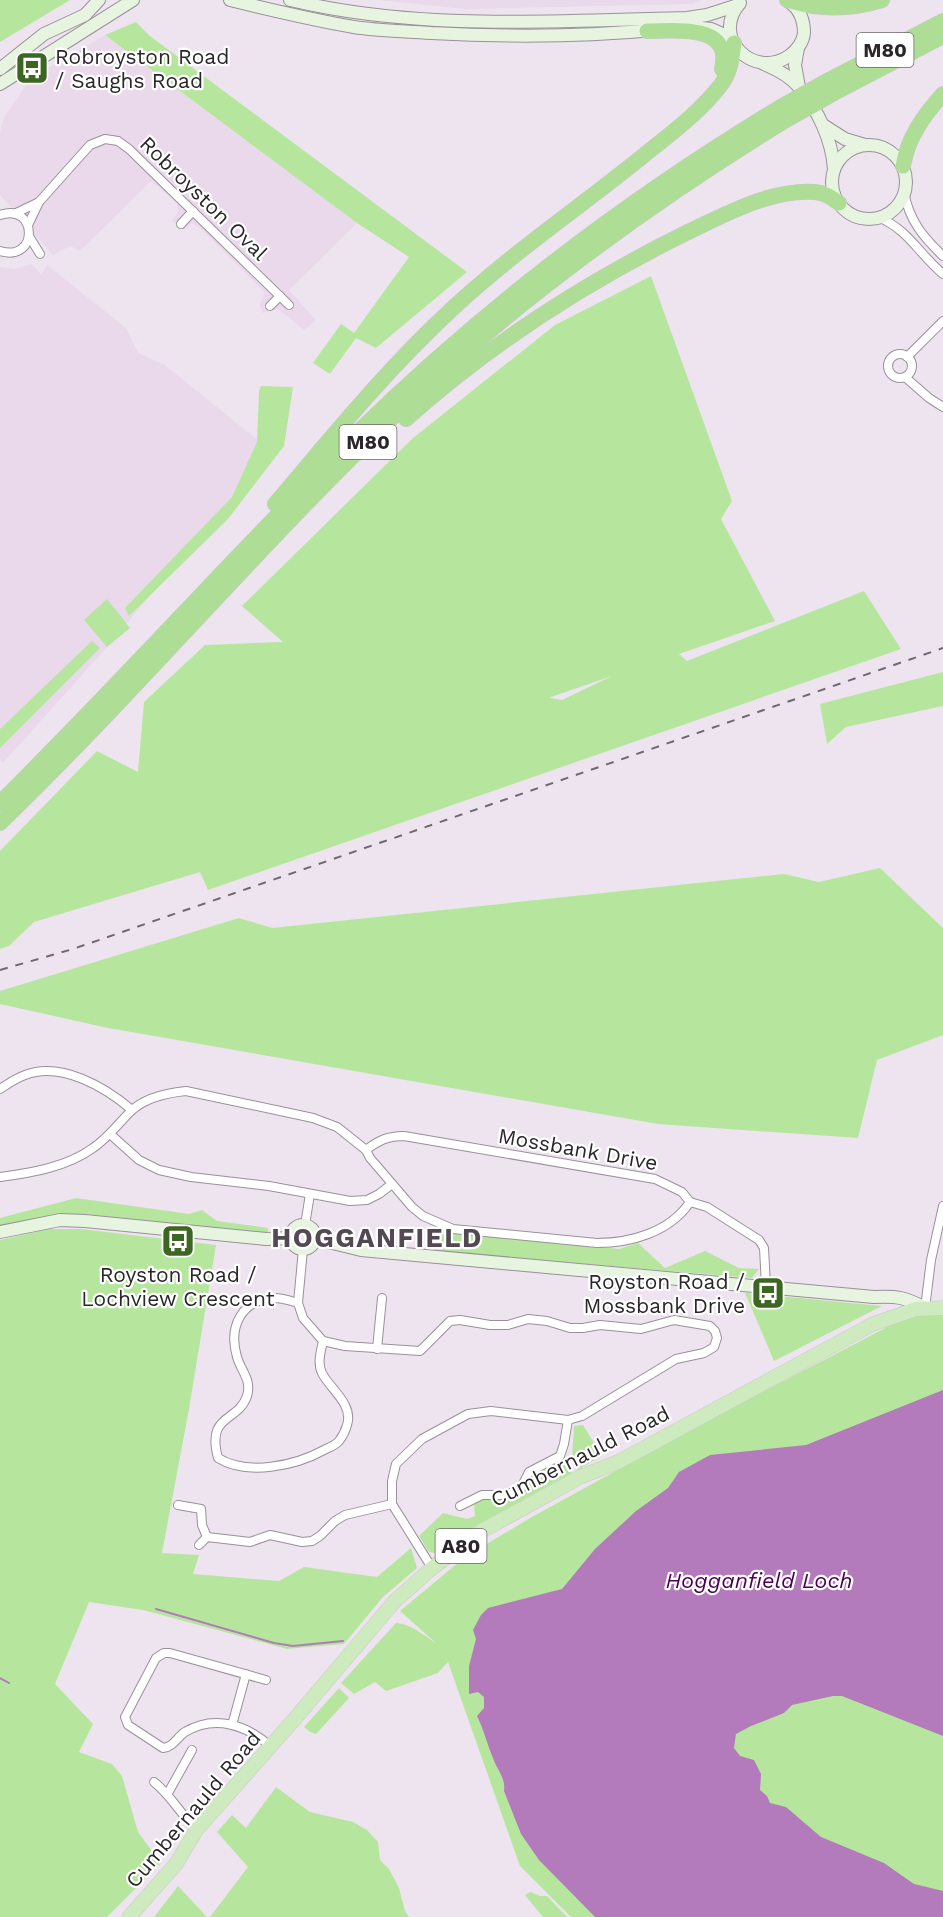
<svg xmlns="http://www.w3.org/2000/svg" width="943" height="1917" font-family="'Work Sans',sans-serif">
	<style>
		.built { fill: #e9d9eb }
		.green { fill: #b6e69d; fill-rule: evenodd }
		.water { fill: #b37bbb }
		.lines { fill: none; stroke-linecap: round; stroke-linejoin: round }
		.stream { stroke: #b37bbb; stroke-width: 2 }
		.street-casing { stroke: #9a909b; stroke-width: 10 }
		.secondary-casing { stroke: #9a909b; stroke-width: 14 }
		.primary-casing { stroke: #c8c7c8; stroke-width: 15 }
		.highway-casing { stroke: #c8c7c8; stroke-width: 16 }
		.street { stroke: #fff; stroke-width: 8 }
		.secondary { stroke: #e7f5e0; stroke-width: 12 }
		.primary { stroke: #ceebc0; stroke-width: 14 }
		.highway { stroke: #aede96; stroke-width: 15 }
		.rail { stroke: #6f6970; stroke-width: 2; stroke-dasharray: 8 8; stroke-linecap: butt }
		.highway-bridge-casing { stroke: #c8c7c8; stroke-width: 16; stroke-linecap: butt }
		.highway-bridge { stroke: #aede96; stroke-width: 15 }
		.labels { text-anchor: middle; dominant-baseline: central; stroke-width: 4.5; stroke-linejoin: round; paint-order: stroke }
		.shield { fill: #fff; stroke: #6a676a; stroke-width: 1.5 }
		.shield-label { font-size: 20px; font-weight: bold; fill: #2a262a }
		.poi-label { font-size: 21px; fill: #2a262a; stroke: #fff; text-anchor: start }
		.street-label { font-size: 21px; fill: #2a262a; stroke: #fff }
		.water-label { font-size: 22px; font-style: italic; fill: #4b0055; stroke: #fff }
		.district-label { font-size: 27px; font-weight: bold; letter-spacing: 1.5px; fill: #524953; stroke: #fff }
	</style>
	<rect width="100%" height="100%" fill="#eee4f0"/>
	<!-- built -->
	<g class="built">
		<polygon points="378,0 702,0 692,4 465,9"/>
		<polygon points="105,35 357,223 289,290 316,320 304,330 278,309 263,313 259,306 265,293 200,228 192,223 184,230 172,221 178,211 177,203 151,181 80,251 70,246 53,255 0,195 0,132 4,117 32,77"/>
		<polygon points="32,264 41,274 47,265 126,328 138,353 165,365 271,451 107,647 3,763 0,760 0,267 15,269"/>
	</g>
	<!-- green -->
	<g class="green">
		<polygon points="0,0 70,0 0,42"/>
		<polygon points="136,22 150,36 467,272 376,348 356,338 330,374 313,363 341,324 354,333 409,257 357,223 105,35"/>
		<path d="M651,276L732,501L721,519L775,621L679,654L687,661L864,591L901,649L208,890L200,872L34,922L9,946L0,949V851L97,751L138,772L144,702L205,645L283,642L242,606L413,438L555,325ZM612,676L562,700L550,698L551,697Z"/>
		<polygon points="261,386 293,387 284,446 228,519 129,616 125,608 232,497 257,442 259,391"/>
		<polygon points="107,599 130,628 107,647 84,620"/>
		<polygon points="92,641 100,648 0,748 0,729"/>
		<polygon points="943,672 943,706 846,727 827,744 820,704"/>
		<polygon points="880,868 943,928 943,1035 877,1060 858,1138 658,1124 108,1028 0,1004 0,991 239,918 272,928 784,874 819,882"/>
		<polygon points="76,1198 189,1214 202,1210 217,1221 268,1228 268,1232 253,1233 86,1214 61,1214 0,1226 0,1218"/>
		<polygon points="48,1229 81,1229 216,1245 189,1409 162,1553 199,1555 193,1574 279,1581 304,1567 377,1577 411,1548 417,1568 383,1597 344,1644 287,1649 143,1610 89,1602 55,1684 93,1724 79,1752 112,1764 122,1776 138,1832 161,1863 107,1917 0,1917 0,1240"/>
		<polygon points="442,1231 619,1249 638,1243 665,1268 705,1251 739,1268 759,1269 752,1278 434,1251"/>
		<polygon points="745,1293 882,1306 774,1361"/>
		<path d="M925,1313L943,1314V1917H571L520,1866L448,1662L438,1673L386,1691L375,1682L354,1694L341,1683L396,1623C412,1624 423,1635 437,1644L400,1611L465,1557L530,1518L703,1423L891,1325Z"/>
		<polygon points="583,1425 602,1456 578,1470 572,1460 574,1426"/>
		<polygon points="561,1462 572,1473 477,1525 435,1553 429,1552 419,1536 443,1513 467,1519 475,1516 474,1504 479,1499 506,1499 536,1471 549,1470"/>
		<polygon points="339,1688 349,1698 316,1734 310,1732 304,1727"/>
		<polygon points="276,1787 310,1812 353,1822 367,1830 378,1842 380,1860 389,1869 399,1888 405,1911 409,1917 210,1917 248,1867 217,1832 232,1815 246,1828"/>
		<polygon points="178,1886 207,1917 154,1917"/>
		<polygon points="531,1892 540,1896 547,1896 567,1917 543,1917 525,1895"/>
	</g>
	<!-- water -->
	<path class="water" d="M943,1390V1736L842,1696H833L792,1705L784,1713L751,1726L736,1734L734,1748L740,1756L754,1760L761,1774L760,1790L767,1796L770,1803L786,1807L821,1837L884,1863L914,1884L943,1891V1917H595L539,1860L521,1834L504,1791C506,1778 497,1770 493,1758C487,1744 484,1730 477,1716L484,1708V1697L478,1692L469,1694V1666L476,1639L473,1630L481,1615L488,1608L562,1589L595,1549L636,1511L668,1488L679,1472L710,1455L806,1445Z"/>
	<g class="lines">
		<!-- stream -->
		<g class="stream">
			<polyline points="156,1609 274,1643 293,1646 343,1641"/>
			<polyline points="0,1678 9,1683"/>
		</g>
		<!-- street casing -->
		<g class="street-casing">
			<g id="street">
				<path d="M904,192C909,220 923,237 943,256"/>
				<polyline points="16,213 39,202"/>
				<path d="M0,215C38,202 39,263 0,251"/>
				<path d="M878,217C909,230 918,253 943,274"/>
				<polyline points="181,224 193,211"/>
				<polyline points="28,225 39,202 90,145 105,139 118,141 129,149 289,305"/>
				<polyline points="29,236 40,254"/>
				<polyline points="270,306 280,296"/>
				<circle cx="900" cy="366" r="12"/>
				<polyline points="907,357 943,321"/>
				<polyline points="905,377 929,398 943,407"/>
				<path d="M0,1089C8,1084 16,1078 25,1075C61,1061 105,1087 132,1110"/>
				<polyline points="110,1134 139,1160 159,1170 191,1177 269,1186 350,1201 367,1200 379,1194 392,1184"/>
				<path d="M366,1150C379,1140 388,1136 404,1136L655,1179L682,1192L690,1202L707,1207L759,1240L764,1248L766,1286"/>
				<path d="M0,1177C31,1173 67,1167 93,1148C108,1138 118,1124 130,1112C144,1098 166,1093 186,1091L313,1118L337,1127L366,1150L370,1158L412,1207L423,1216L453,1229L597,1243C631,1243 670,1232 690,1202"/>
				<polyline points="305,1225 310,1194"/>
				<polyline points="303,1249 298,1303 303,1318 323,1341 345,1346 420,1351 450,1321 460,1320 490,1325 508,1325 528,1319 547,1321 570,1328 583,1328 600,1325 641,1329 674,1320 710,1326 715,1331 717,1338 714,1347 704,1353 676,1359 582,1416 568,1420 491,1411 468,1414 422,1439 396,1464 392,1481 392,1504 432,1568"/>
				<path d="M298,1303C291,1301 283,1298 275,1298C242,1299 228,1326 237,1357C241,1371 252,1380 247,1396C238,1423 206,1413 218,1458C247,1476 295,1466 324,1450C328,1448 336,1445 339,1441C342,1437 346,1429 347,1425C354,1404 329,1388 322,1373C317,1363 321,1351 323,1341"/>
				<polyline points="925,1308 931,1260 943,1206"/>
				<polyline points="377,1349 382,1298"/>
				<polyline points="178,1505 201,1509 202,1525 207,1537"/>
				<polyline points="460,1506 482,1495 505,1495 520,1490 529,1472 560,1456 564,1444 568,1420"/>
				<polyline points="199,1545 207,1537 250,1542 270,1535 302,1542 312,1541 320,1536 335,1521 345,1515 392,1504"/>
				<path d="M266,1680L170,1653H164L156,1658L125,1717L128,1725L163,1748C174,1747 177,1737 185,1732C215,1714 247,1725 271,1747"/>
				<polyline points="232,1725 246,1674"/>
				<path d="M154,1782C172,1796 180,1815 197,1829"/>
				<polyline points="168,1793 192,1750"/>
			</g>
		</g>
		<!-- secondary casing -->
		<g class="secondary-casing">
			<g id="secondary">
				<path d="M230,0C271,10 312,20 354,27C380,31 406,31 431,33C506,37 580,37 654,30"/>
				<path d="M290,0C419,31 556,21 687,18L707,15L738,5"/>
				<path d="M740,3C710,37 753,80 789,56C797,50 803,43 804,33C804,20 799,8 788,1"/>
				<polyline points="692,27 711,29 731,38"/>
				<polyline points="798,48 795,65 799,87"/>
				<path d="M764,64C776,69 790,76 799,87C818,110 832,140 834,169"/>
				<polyline points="0,69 44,34 85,15 99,0"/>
				<polyline points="0,84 133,0"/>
				<polyline points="823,125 845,139 865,145"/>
				<circle cx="869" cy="182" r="37"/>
				<circle cx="303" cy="1237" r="12"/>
				<polyline points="0,1232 60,1220 85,1221 266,1239 291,1238"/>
				<path d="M316,1239L361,1250L874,1297C896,1296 905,1297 925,1308"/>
			</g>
		</g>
		<!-- primary casing -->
		<g class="primary-casing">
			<polyline id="primary" points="129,1917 176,1864 197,1829 292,1722 394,1602 432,1568 480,1532 580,1477 618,1462 873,1324 916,1309 943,1308"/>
		</g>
		<!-- highway casing -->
		<g class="highway-casing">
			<g id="highway">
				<path d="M787,0C820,10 849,10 882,0"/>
				<path d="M647,31C675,31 733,23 722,69"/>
				<polyline points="827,81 943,21"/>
				<polyline points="834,93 943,36"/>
				<path d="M903,166C908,137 924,115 943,94"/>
				<path d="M406,419C491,343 588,281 690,231C728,213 772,189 815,192C825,193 832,198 839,203"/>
				<path d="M275,504C332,437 387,369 452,309C512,253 579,208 643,156C669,135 699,113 720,86C730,74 732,58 734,43"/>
				<path d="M0,803C92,712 180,616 270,523C300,492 328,461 358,432C486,307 627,200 779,108"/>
				<path d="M0,823C147,681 277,523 427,385C538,285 659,198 786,120"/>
			</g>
		</g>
		<!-- street -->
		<use href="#street" class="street"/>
		<!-- secondary -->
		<use href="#secondary" class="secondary"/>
		<!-- primary -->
		<use href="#primary" class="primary"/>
		<!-- highway -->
		<use href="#highway" class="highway"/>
		<!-- rail -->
		<polyline class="rail" points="0,970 73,949 943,648"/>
		<!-- highway-bridge casing -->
		<g class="highway-bridge-casing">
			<g id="highway-bridge">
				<polyline points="779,108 827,81"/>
				<polyline points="786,120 834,93"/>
			</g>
		</g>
		<!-- highway-bridge -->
		<use href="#highway-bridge" class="highway-bridge"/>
	</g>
	<!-- icons -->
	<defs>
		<g id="bus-square" transform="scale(1.725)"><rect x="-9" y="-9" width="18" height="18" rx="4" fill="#3d6623" stroke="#fff"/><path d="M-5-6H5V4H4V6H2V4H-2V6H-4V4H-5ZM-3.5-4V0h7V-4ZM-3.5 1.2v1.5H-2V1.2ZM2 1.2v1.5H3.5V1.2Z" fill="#fff"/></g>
	</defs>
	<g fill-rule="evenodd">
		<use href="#bus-square" x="32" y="68"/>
		<use href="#bus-square" x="178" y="1241"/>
		<use href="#bus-square" x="768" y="1293"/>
	</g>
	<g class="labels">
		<!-- shield labels -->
		<g class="shield">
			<rect x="856.5" y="33" width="57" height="34" rx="4.5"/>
			<rect x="339.5" y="425" width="57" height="34" rx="4.5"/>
			<rect x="435.5" y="1529" width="51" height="34" rx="4.5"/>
		</g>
		<g class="shield-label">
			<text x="885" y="50">M80</text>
			<text x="368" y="442">M80</text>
			<text x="461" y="1546">A80</text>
		</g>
		<!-- poi labels -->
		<g class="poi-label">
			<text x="55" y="56">Robroyston Road<tspan x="55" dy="24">/ Saughs Road</tspan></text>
			<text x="178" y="1274" text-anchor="middle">Royston Road /<tspan x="178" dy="24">Lochview Crescent</tspan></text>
			<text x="745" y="1281" text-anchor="end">Royston Road /<tspan x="745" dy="24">Mossbank Drive</tspan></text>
		</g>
		<!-- street labels -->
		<g class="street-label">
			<text transform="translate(204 198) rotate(44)">Robroyston Oval</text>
			<text transform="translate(578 1149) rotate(10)">Mossbank Drive</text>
			<text transform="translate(580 1456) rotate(-27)">Cumbernauld Road</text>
			<text transform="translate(193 1809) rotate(-50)">Cumbernauld Road</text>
		</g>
		<!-- water labels -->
		<g class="water-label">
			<text x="759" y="1580">Hogganfield Loch</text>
		</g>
		<!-- district labels -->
		<g class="district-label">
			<text x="377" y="1238">HOGGANFIELD</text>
		</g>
	</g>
</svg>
